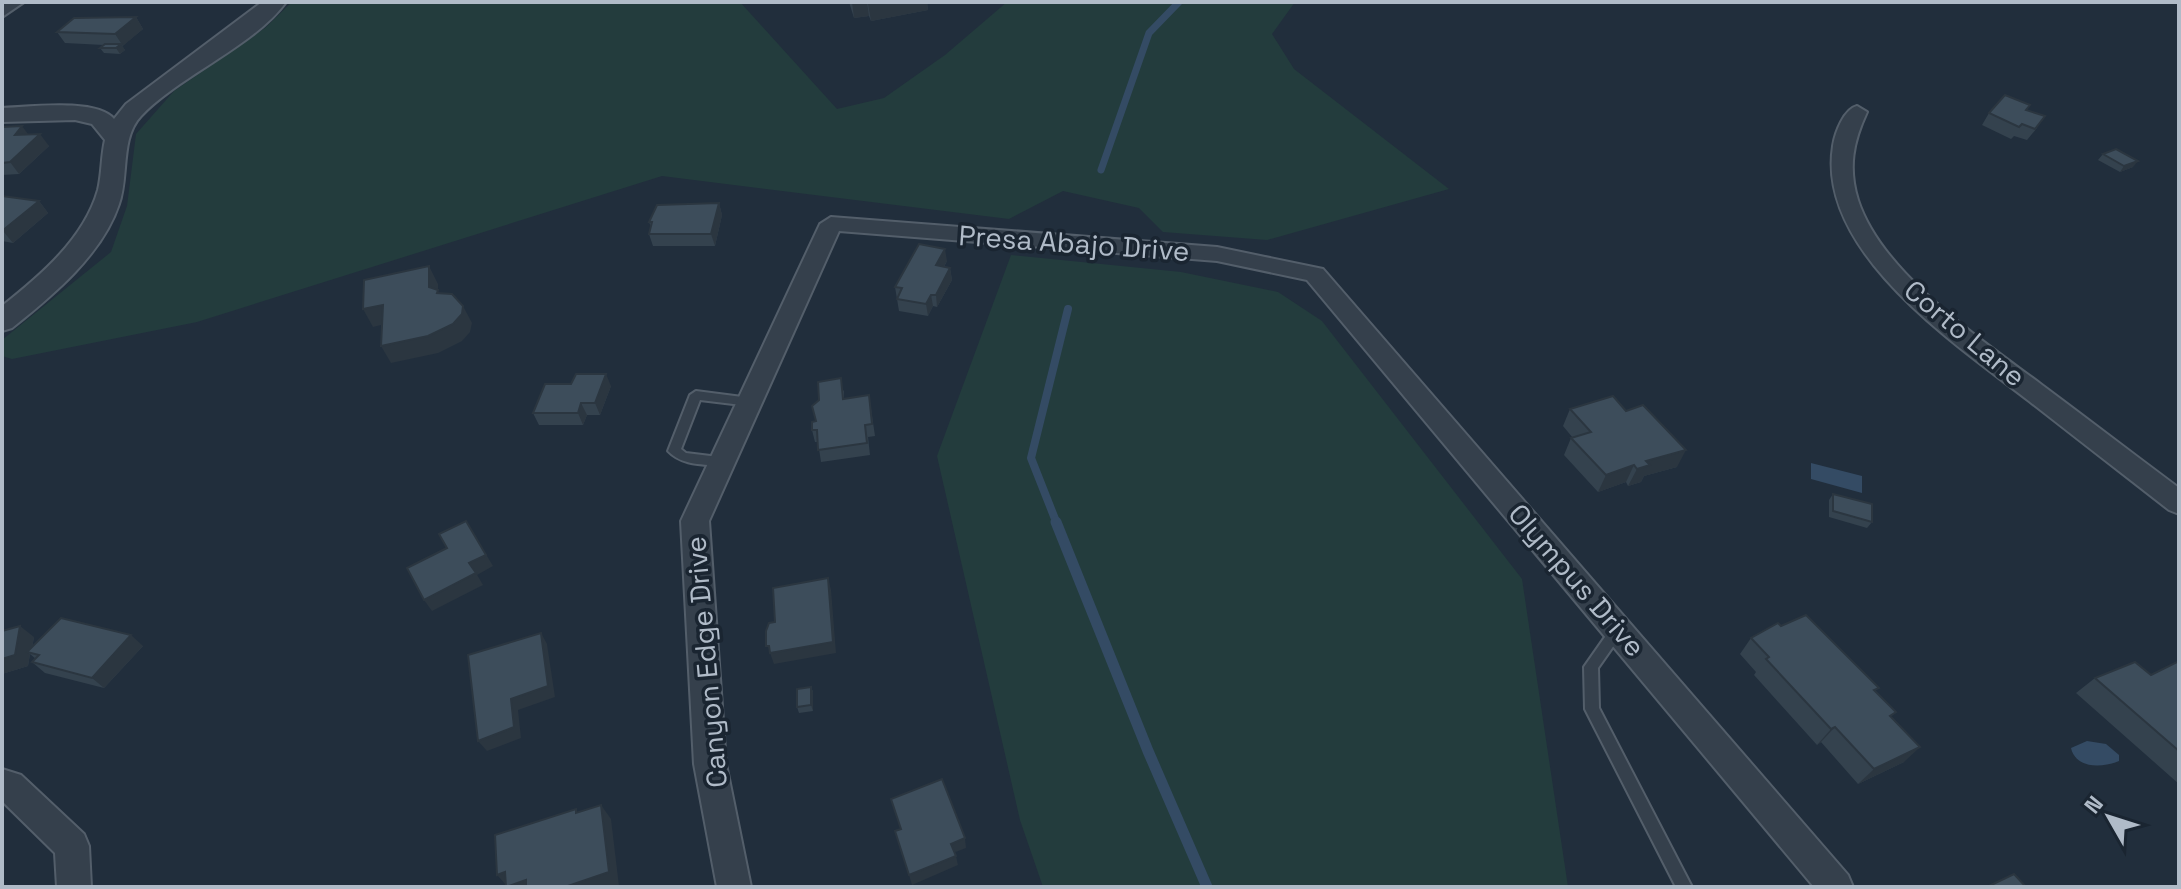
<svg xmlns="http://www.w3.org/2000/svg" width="2181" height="889" font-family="'Space Grotesk',sans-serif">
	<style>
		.green { fill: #233c3d }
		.water { fill: #344b64 }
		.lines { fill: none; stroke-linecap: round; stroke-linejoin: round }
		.stream-far2 { stroke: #344b64; stroke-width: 7 }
		.stream-far1 { stroke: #344b64; stroke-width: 8 }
		.stream { stroke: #344b64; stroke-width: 11 }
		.service-casing { stroke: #535e6a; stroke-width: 4 }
		.minor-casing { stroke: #535e6a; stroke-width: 4 }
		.tertiary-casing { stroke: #535e6a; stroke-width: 4 }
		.service { fill: #35404c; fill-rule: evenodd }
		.minor { fill: #35404c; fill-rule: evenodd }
		.tertiary { fill: #35404c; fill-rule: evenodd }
		.wall { fill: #34424e }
		.shaded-wall { fill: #2b3640 }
		.building { fill: #3d4d5b; stroke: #2b3640; stroke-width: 2 }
		.labels { text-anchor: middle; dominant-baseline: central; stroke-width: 7; stroke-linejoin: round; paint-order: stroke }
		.street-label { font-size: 28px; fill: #b0bbc8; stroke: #1a2531 }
	</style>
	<rect width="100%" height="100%" fill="#212e3c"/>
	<!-- green -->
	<g class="green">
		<polygon points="292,2 740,2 837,109 884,98 945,55 1007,2 1295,2 1272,34 1294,69 1449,189 1267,240 1163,232 1139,208 1063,191 1009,219 662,176 197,322 12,359 2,356 2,340 111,252 127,206 136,134 174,91 265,28"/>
		<polygon points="1011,255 1181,272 1278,292 1322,321 1522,579 1568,887 1043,887 1020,820 937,456"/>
	</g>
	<!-- water -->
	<g class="water">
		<polygon points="1811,463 1862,476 1862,493 1811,479"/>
		<path d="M2087,741L2106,744L2119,755V761C2102,768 2076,769 2071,748Z"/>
	</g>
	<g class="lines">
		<!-- stream-far2 -->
		<polyline class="stream-far2" points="1101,170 1149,33 1179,2"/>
		<!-- stream-far1 -->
		<polyline class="stream-far1" points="1057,524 1031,458 1068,309"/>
		<!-- stream -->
		<polyline class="stream" points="1056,522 1148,751 1207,887"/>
		<!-- service casing -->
		<g class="service-casing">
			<g id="service">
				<path d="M696,391L750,398L756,402L750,406L700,400L681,449L686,453L727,458L729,461L727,464L723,466C704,464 682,466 668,451L690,395Z"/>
				<polygon points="1617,625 1622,627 1624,631 1598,668 1599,708 1692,887 1676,887 1585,709 1584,667 1612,627"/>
			</g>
		</g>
		<!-- minor casing -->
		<g class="minor-casing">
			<g id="minor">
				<polygon points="4,2 24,2 2,17"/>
				<path d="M1857,106L1867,112C1853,142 1848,168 1858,200C1882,274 1982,340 2042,385C2088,419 2133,454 2179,488V514L2169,510C2123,474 2076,438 2029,401C1957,345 1816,252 1833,146C1835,133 1844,109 1857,106Z"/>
				<polygon points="831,217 1217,247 1323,269 1848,875 1853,887 1814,887 1307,280 1217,261 839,231 709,521 726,764 751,887 717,887 694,764 681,521 820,224"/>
				<polygon points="2,769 21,775 84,834 89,846 91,887 57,887 55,853 2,801"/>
			</g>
		</g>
		<!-- tertiary casing -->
		<g class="tertiary-casing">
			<path id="tertiary" d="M262,2H286C254,46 179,76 141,116C120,138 129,177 119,204C102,255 53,295 12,328L2,331V306C40,276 84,239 98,190C102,174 101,157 105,140L92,124L75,120L2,122V108C28,107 97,98 114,119L126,104Z"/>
		</g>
		<!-- service -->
		<use href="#service" class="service"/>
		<!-- minor -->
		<use href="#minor" class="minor"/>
		<!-- tertiary -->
		<use href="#tertiary" class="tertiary"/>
	</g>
	<!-- wall -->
	<g class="wall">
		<polygon points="849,2 927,2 928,10 871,21 869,16 854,18"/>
		<polygon points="136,17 143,29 122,46 125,50 120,54 104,53 100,48 104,45 65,43 57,32"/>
		<polygon points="2027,110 2037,128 2027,140 2014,136 2011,139 1982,125 1989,113"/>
		<polygon points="2,127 29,135 49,146 19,174 2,175"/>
		<polygon points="2103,154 2133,167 2120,172 2098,160"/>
		<polygon points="2,196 39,201 48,213 13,243 2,241"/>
		<polygon points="719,203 722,215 715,246 653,246 649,234 651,227 649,222"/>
		<polygon points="947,261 944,267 950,268 952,280 937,307 933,306 928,316 899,311 895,287"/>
		<polygon points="571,384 611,386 600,415 587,415 583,425 539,425 533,413"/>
		<polygon points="844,390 844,399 869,395 875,436 868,437 870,455 821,462 818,442 815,442 812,430 816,421"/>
		<polygon points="1570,409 1677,467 1644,476 1641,482 1628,486 1626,482 1598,492 1564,455 1571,438 1573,438 1563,426"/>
		<polygon points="1833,494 1872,522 1867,528 1829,517 1829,500"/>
		<polygon points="1781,626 1875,691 1891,717 1904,762 1858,784 1821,742 1817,745 1754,675 1756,672 1740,654 1751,638"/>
		<polygon points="34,637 32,648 143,646 104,688 45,673 32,662 36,659 30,654 28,666 2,674"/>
		<polygon points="2179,661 2179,784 2076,693 2095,678 2151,675"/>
		<polygon points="811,687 813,692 813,711 799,713 797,707"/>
	</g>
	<!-- shaded-wall -->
	<g class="shaded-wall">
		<polygon points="852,2 867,2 869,16 854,18"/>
		<polygon points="882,2 927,2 928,10 871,21 868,4"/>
		<polygon points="136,17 143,29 123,46 115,34"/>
		<polygon points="121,44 125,50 120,54 116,48"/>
		<polygon points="22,126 31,138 15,135"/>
		<polygon points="40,134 49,146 19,174 10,162"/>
		<polygon points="2138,161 2133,167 2120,172 2124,166"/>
		<polygon points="39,201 48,213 13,243 3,231"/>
		<polygon points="719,203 722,215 715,246 711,234"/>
		<polygon points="945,249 947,261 938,277 936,265"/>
		<polygon points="429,266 438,284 438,291 447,307 429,287"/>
		<polygon points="950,268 952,280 937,307 936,295"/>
		<polygon points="931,295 933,306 928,316 926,304"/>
		<polygon points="383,305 393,322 373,327 363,309"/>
		<polygon points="463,306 472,323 470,332 462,341 438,353 391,363 381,346"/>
		<polygon points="606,374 611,386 600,415 595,403"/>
		<polygon points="581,403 587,415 583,425 578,413"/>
		<polygon points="1686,450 1677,467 1644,476 1641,482 1628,486 1637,469 1646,461"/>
		<polygon points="1634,465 1626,482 1598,492 1606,475"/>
		<polygon points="466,521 493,566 477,575 469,563"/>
		<polygon points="476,573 483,585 432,611 424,600"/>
		<polygon points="828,578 831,590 836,653 774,664 770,653"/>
		<polygon points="20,626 34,637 31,653 27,652 30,654 28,666 2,674 2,659"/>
		<polygon points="541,633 547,644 555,697 518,710 521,738 487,751 478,741 511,699"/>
		<polygon points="131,635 143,646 104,688 92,678"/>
		<polygon points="811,687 813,692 813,711 811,705"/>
		<polygon points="1835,727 1821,742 1817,745 1831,729"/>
		<polygon points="1920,747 1904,762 1858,784 1874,769"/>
		<polygon points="601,805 611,819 619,886 615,887 565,887"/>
		<polygon points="965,838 966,848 953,853 951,844"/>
		<polygon points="956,856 958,865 912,885 909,875"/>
		<polygon points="505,872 526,880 532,887 506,887 507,886 497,875"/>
	</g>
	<!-- building -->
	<g class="building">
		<polygon points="136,17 115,34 57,32 74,18"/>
		<polygon points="105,44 121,44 116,48 100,48"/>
		<polygon points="2005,95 2030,105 2026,110 2045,116 2035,129 2022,124 2019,127 1989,113"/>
		<polygon points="22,126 15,135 40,134 10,162 2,163 2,127"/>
		<polygon points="2116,149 2138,161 2124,166 2103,154"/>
		<polygon points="2,196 39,201 2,231"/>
		<polygon points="719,203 711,234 649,234 652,222 649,222 657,205"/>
		<polygon points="919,244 945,249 936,265 950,268 936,295 931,295 926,304 897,299 902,288 895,287"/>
		<polygon points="429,266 429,287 438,290 437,293 452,294 463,306 462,314 453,324 428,336 381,346 383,305 363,309 364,280"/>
		<polygon points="576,374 606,374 595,403 581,403 578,413 533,413 545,384 571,384"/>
		<polygon points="841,378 843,399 869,395 872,424 865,425 867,443 818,450 817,430 812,430 812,422 816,421 812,406 819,400 818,382"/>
		<polygon points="1613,396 1626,411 1643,405 1686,450 1646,461 1650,465 1637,469 1634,465 1606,475 1571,438 1591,432 1570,409"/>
		<polygon points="1833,494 1872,504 1872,522 1833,511"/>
		<polygon points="466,521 486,555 469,563 476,573 424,600 407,568 447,548 439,534"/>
		<polygon points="828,578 833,642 770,653 769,646 766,646 766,631 769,623 775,622 773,588"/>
		<polygon points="1806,615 1879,688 1874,690 1896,712 1890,716 1920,747 1874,769 1835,727 1831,729 1766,659 1769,657 1751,638 1778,623 1781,626"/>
		<polygon points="61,618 131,635 92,678 32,662 39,655 27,652"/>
		<polygon points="20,626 15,655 2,659 2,631"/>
		<polygon points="541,633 548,686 511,699 514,727 478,741 468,655"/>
		<polygon points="2179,661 2179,751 2095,678 2135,662 2151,675"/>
		<polygon points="811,687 811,705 797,707 797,689"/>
		<polygon points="942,779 965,838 951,844 956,856 909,875 895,831 901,829 891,799"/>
		<polygon points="601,805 609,872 565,887 526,887 526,880 506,887 505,872 497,875 495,835 576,809 576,813"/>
		<polygon points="2014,874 2026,887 1987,887"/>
	</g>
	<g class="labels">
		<!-- street labels -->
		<g class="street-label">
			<text transform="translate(1074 243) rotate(4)">Presa Abajo Drive</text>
			<text transform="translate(1965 333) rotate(40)">Corto Lane</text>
			<text transform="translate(1577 580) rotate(49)">Olympus Drive</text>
			<text transform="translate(706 662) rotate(-95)">Canyon Edge Drive</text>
		</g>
	</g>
	<!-- border -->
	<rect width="2181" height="889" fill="none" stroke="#b0bbc8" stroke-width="8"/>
	<!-- north arrow -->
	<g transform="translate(2109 817) rotate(309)" stroke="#1a2531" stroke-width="6" paint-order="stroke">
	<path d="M0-6L14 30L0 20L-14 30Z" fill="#b0bbc8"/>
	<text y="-12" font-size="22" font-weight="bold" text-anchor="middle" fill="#b0bbc8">N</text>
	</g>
</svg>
